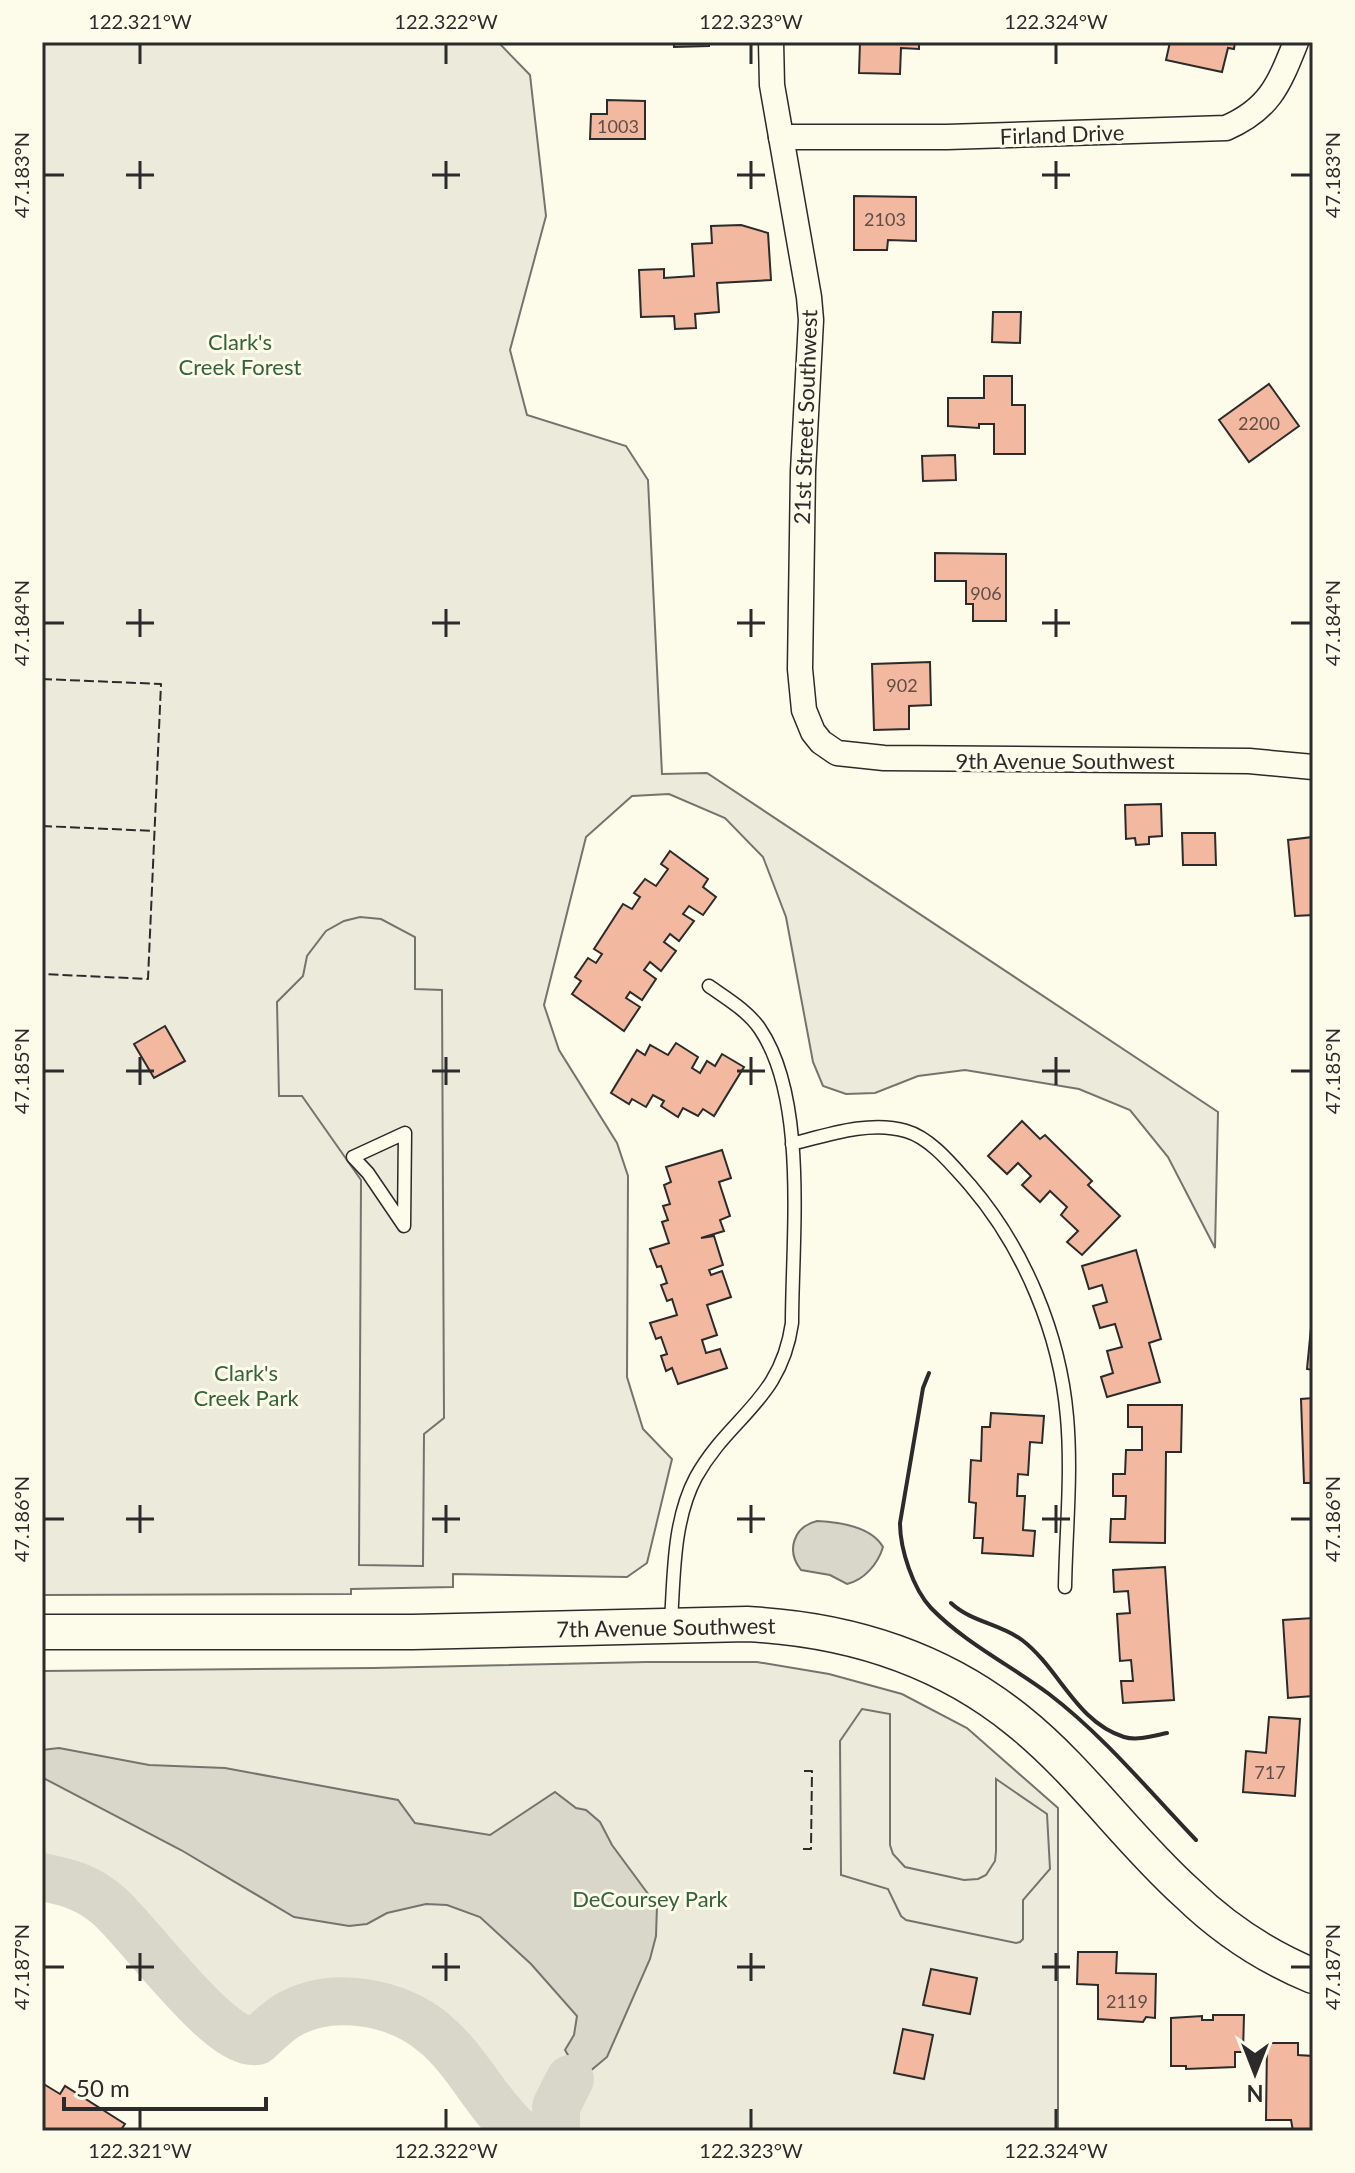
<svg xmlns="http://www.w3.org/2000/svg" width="1355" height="2173" font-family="Lato,sans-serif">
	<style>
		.green { fill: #ecebdb; stroke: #74746e; stroke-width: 2 }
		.parking { fill: #eceadb; stroke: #74746e; stroke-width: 2 }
		.water { fill: #d8d7c9; stroke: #74746e; stroke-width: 2 }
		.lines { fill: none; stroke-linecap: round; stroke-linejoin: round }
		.river { stroke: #d8d7c9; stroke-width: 48 }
		.building { fill: #f2b8a0; stroke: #2b2b2b; stroke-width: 2 }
		.lane-casing { stroke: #2b2b2b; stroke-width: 15 }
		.street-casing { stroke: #2b2b2b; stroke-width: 27 }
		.secondary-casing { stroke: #2b2b2b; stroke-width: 37 }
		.lane { stroke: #fdfbea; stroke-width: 12 }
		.street { stroke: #fdfbea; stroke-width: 24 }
		.secondary { stroke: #fdfbea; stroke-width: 34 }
		.fence { stroke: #2b2b2b; stroke-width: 2; stroke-dasharray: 10 4; stroke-linecap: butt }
		.wall { stroke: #2b2b2b; stroke-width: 4 }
		.ticks { fill: none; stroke: #2b2b2b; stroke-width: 3 }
		.labels { text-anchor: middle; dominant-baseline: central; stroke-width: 6; stroke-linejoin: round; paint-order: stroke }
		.number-label { font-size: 18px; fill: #5d4e48 }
		.street-label { font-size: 22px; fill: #2b2b2b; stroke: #fdfbea }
		.park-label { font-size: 22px; fill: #34623c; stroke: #fdfbea }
		.neatline { fill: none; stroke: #2b2b2b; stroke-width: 3 }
		.ticks-label { font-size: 20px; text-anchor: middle; fill: #2b2b2b }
	</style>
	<rect width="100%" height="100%" fill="#fdfbea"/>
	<!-- green -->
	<g class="green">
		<polygon points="42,42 498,42 530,75 546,216 510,350 527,415 626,446 648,480 662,774 707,773 1218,1112 1215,1248 1168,1157 1130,1110 1079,1089 965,1070 918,1076 875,1093 846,1094 823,1086 813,1062 786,917 763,857 725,818 669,794 632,796 586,837 544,1005 559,1050 617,1143 628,1176 627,1377 643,1429 672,1459 647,1563 627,1577 453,1574 453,1587 351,1589 351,1594 42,1595"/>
		<path d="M647,1662H757L829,1674L902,1694L967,1728L1058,1808V2131H517C485,2102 467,2060 434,2033C398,2002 333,1990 290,2014C277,2021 268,2031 257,2041C221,2048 139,1932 109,1906C89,1888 68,1882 42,1877V1671L374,1668Z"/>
	</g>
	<!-- parking -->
	<g class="parking">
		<polygon points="360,917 381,919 415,937 415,989 442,990 444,1418 424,1434 423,1566 359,1565 361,1180 302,1096 279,1096 277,1002 303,976 307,956 326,931 344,921"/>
		<polygon points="862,1709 890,1714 890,1845 893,1854 905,1867 964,1880 978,1879 986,1875 995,1861 996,1851 996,1779 1047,1814 1050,1869 1023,1900 1023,1939 1020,1942 1016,1943 906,1920 901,1916 888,1889 841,1875 840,1741"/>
	</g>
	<!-- water -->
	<g class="water">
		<path d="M817,1521C838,1522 871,1526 883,1547C878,1564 864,1580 847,1584L830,1575L801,1570C786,1551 793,1527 817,1521Z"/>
		<polygon points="59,1748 149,1765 225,1768 398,1800 415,1823 490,1835 555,1792 576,1808 586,1810 600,1822 612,1845 657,1906 656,1936 650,1959 607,2057 589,2072 570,2079 572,2062 565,2050 574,2035 577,2016 531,1964 480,1917 447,1905 426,1904 387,1913 367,1924 349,1926 294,1917 181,1850 45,1779 42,1777 42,1750"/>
	</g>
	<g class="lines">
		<!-- river -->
		<g class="river">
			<path d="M42,1877C68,1882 89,1888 109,1906C139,1932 221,2048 257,2041C268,2031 277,2021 290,2014C333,1990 398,2002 434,2033C467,2060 485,2102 517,2131"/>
			<polyline points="556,2131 556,2107 570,2079"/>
		</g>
	</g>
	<!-- building -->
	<g class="building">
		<polygon points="674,42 709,42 709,46 674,47"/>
		<polygon points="860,42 919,42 919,49 901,48 900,74 859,73"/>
		<polygon points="1170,42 1235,42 1234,49 1228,48 1222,72 1166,60"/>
		<polygon points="607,100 645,101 645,139 590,139 591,114 607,114"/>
		<polygon points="854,196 916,197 916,241 888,240 887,250 854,250"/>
		<polygon points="741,225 768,233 771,280 717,283 719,312 695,314 696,328 675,329 674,316 641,317 639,270 664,269 664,278 694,276 692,244 712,243 711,226"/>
		<polygon points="993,312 1021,312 1020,343 992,342"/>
		<polygon points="984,376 1012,376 1012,405 1025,405 1025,454 994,454 994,424 979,424 979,428 948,426 948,398 984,398"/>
		<polygon points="1269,384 1299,426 1249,462 1219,420"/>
		<polygon points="955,455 956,480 923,481 922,456"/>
		<polygon points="935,553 1006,554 1006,621 973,621 973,604 966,604 966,581 935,581"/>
		<polygon points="930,662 931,705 909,706 909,729 874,730 872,664"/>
		<polygon points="1161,804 1162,836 1149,837 1149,844 1136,845 1135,838 1126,839 1125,805"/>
		<polygon points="1182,833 1215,833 1216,865 1183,865"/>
		<polygon points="1313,837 1313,915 1295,916 1288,840"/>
		<polygon points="670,851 708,879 703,887 716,897 703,915 689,906 683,914 694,921 679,941 670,934 664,942 676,951 661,971 650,962 644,970 656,979 642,1000 630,992 626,998 640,1007 624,1031 572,994 581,981 575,977 588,958 596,963 602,954 594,949 623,904 632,909 640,897 634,893 645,879 656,886 668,869 661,864"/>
		<polygon points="165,1026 185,1061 154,1078 134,1044"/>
		<polygon points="676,1043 698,1057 692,1068 700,1073 707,1061 715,1066 722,1054 744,1067 714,1116 703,1109 698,1116 683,1108 678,1117 661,1106 664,1101 653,1095 646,1107 632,1099 629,1104 611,1093 637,1050 645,1055 650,1045 668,1055"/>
		<polygon points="1022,1121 1040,1139 1045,1135 1092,1181 1088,1185 1120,1216 1082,1255 1067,1242 1078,1231 1061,1215 1067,1207 1050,1191 1040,1202 1022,1185 1031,1176 1018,1163 1007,1174 988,1156"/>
		<polygon points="722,1150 731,1178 719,1182 730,1216 720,1220 724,1231 701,1238 714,1236 723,1265 709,1270 711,1275 722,1271 731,1297 707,1305 717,1335 702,1340 706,1353 720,1349 727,1368 678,1384 672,1368 666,1371 661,1356 667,1354 661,1337 656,1339 650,1323 677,1315 672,1299 667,1301 661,1285 667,1283 661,1266 657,1267 650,1249 669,1243 662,1222 668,1220 663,1206 670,1204 664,1185 671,1182 666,1167"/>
		<polygon points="1136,1250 1161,1339 1149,1343 1160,1382 1107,1397 1101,1377 1113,1373 1107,1351 1122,1347 1115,1324 1100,1328 1093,1306 1107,1302 1102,1285 1089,1289 1082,1266"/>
		<polygon points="1313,1307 1313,1370 1307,1369"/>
		<polygon points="1313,1398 1313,1483 1304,1483 1301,1399"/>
		<polygon points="1128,1405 1182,1405 1181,1452 1166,1452 1165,1543 1110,1542 1111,1519 1125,1519 1126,1496 1113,1496 1113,1474 1125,1474 1126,1450 1142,1450 1142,1427 1128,1427"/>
		<polygon points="991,1413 1044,1416 1042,1443 1030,1442 1028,1475 1018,1474 1017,1496 1025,1496 1023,1530 1035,1531 1033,1556 982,1553 983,1538 974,1538 976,1503 969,1502 971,1460 981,1461 982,1427 990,1427"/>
		<polygon points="1165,1567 1174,1700 1123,1703 1121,1681 1133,1681 1131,1660 1120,1661 1117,1614 1130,1613 1128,1591 1114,1592 1113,1570"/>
		<polygon points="1313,1618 1313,1696 1288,1698 1283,1620"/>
		<polygon points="1269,1717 1300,1719 1295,1796 1243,1792 1246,1751 1266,1753"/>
		<polygon points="1078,1952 1117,1952 1116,1973 1156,1974 1155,2018 1146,2017 1143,2022 1098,2019 1098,1985 1077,1984"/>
		<polygon points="931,1969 977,1978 970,2014 923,2005"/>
		<polygon points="1213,2015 1244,2015 1243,2052 1235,2052 1235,2067 1186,2069 1186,2066 1171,2066 1171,2018 1202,2016 1202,2020 1213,2020"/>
		<polygon points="903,2029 933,2035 924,2079 894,2073"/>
		<polygon points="1267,2043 1298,2043 1298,2055 1313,2056 1313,2131 1293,2131 1291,2120 1266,2120"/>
		<polygon points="42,2083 60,2094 65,2086 125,2124 120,2131 42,2131"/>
	</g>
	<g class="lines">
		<!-- lane casing -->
		<g class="lane-casing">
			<g id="lane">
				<polygon points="405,1133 404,1226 368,1173 353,1157"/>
				<path d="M792,1144C827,1135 870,1120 906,1131C931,1138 953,1166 970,1185C1024,1248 1060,1334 1067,1417C1072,1473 1066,1531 1065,1587"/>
				<path d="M671,1622C674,1575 673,1520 696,1477C730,1416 781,1401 792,1323C792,1239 808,1100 760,1029C748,1011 726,998 709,986"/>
			</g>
		</g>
		<!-- street casing -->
		<g class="street-casing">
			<g id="street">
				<polyline points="771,42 772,85 809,297 811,320 803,471 800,669 804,710 813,732 821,742 837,753 884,758 1249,761 1313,767"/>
				<path d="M781,137H947L1226,128C1270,109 1279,84 1296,42"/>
			</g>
		</g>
		<!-- secondary casing -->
		<g class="secondary-casing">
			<path id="secondary" d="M42,1632H413L747,1624C845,1629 939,1657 1017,1720C1080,1770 1127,1839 1187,1893C1223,1928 1267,1957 1313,1976"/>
		</g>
		<!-- lane -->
		<use href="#lane" class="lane"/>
		<!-- street -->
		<use href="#street" class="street"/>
		<!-- secondary -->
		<use href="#secondary" class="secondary"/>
		<!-- fence -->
		<g class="fence">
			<polyline points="42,679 161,684 148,979 42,974"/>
			<polyline points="42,826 154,831"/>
			<polyline points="803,1849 811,1849 812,1771 804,1771"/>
		</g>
		<!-- wall -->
		<g class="wall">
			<path d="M929,1373L923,1388L900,1523C900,1549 913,1589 931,1608C965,1643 1010,1665 1049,1694C1104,1736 1149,1791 1196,1840"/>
			<path d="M951,1603C971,1622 1001,1624 1022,1640C1059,1668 1076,1722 1124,1737C1137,1741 1153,1736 1167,1733"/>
		</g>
	</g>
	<!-- ticks -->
	<path class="ticks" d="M140,44V64M446,44V64M751,44V64M1056,44V64M140,161V189M446,161V189M751,161V189M1056,161V189M44,175H64M126,175H154M432,175H460M737,175H765M1042,175H1070M1291,175H1311M140,609V637M446,609V637M751,609V637M1056,609V637M44,623H64M126,623H154M432,623H460M737,623H765M1042,623H1070M1291,623H1311M140,1057V1085M446,1057V1085M751,1057V1085M1056,1057V1085M44,1071H64M126,1071H154M432,1071H460M737,1071H765M1042,1071H1070M1291,1071H1311M140,1505V1533M446,1505V1533M751,1505V1533M1056,1505V1533M44,1519H64M126,1519H154M432,1519H460M737,1519H765M1042,1519H1070M1291,1519H1311M140,1953V1981M446,1953V1981M751,1953V1981M1056,1953V1981M44,1967H64M126,1967H154M432,1967H460M737,1967H765M1042,1967H1070M1291,1967H1311M140,2109V2129M446,2109V2129M751,2109V2129M1056,2109V2129"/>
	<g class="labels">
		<!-- number labels -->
		<g class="number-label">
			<text x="618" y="126">1003</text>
			<text x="885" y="219">2103</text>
			<text x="1259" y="423">2200</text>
			<text x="986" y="593">906</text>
			<text x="902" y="685">902</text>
			<text x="1270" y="1772">717</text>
			<text x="1127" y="2001">2119</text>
		</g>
		<!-- street labels -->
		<g class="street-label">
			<text transform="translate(1062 134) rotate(-2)">Firland Drive</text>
			<text transform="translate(805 417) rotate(-88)">21st Street Southwest</text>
			<text x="1065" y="760">9th Avenue Southwest</text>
			<text transform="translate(666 1627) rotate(-1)">7th Avenue Southwest</text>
		</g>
		<!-- park labels -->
		<g class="park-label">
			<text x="240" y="341">Clark's<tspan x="240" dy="25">Creek Forest</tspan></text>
			<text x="246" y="1372">Clark's<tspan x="246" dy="25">Creek Park</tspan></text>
			<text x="650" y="1898">DeCoursey Park</text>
		</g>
	</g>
	<!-- border -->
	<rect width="1355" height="2173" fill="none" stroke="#fdfbea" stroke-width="88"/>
	<!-- north arrow -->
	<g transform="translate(1255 2073) rotate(180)" stroke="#fdfbea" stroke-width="6" paint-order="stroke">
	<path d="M0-6L14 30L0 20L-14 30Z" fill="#2b2b2b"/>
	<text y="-12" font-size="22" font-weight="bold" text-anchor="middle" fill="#2b2b2b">N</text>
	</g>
	<!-- scale -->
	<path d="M64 2097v12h202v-12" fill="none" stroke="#2b2b2b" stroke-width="4"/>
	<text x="76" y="2097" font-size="24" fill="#2b2b2b" stroke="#fdfbea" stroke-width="6" paint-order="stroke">50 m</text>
	<rect x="44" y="44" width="1267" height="2085" class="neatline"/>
	<g class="ticks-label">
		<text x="140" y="29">122.321°W</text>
		<text x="446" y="29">122.322°W</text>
		<text x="751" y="29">122.323°W</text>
		<text x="1056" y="29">122.324°W</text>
		<text transform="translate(1333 175) rotate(-90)" y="7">47.183°N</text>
		<text transform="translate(22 175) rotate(-90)" y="7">47.183°N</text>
		<text transform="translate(1333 623) rotate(-90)" y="7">47.184°N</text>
		<text transform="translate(22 623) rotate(-90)" y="7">47.184°N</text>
		<text transform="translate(22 1071) rotate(-90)" y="7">47.185°N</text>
		<text transform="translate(1333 1071) rotate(-90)" y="7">47.185°N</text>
		<text transform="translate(22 1519) rotate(-90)" y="7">47.186°N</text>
		<text transform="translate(1333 1519) rotate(-90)" y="7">47.186°N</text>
		<text transform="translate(22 1967) rotate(-90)" y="7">47.187°N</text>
		<text transform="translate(1333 1967) rotate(-90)" y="7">47.187°N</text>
		<text x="140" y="2158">122.321°W</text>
		<text x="446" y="2158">122.322°W</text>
		<text x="751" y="2158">122.323°W</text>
		<text x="1056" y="2158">122.324°W</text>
	</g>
</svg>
